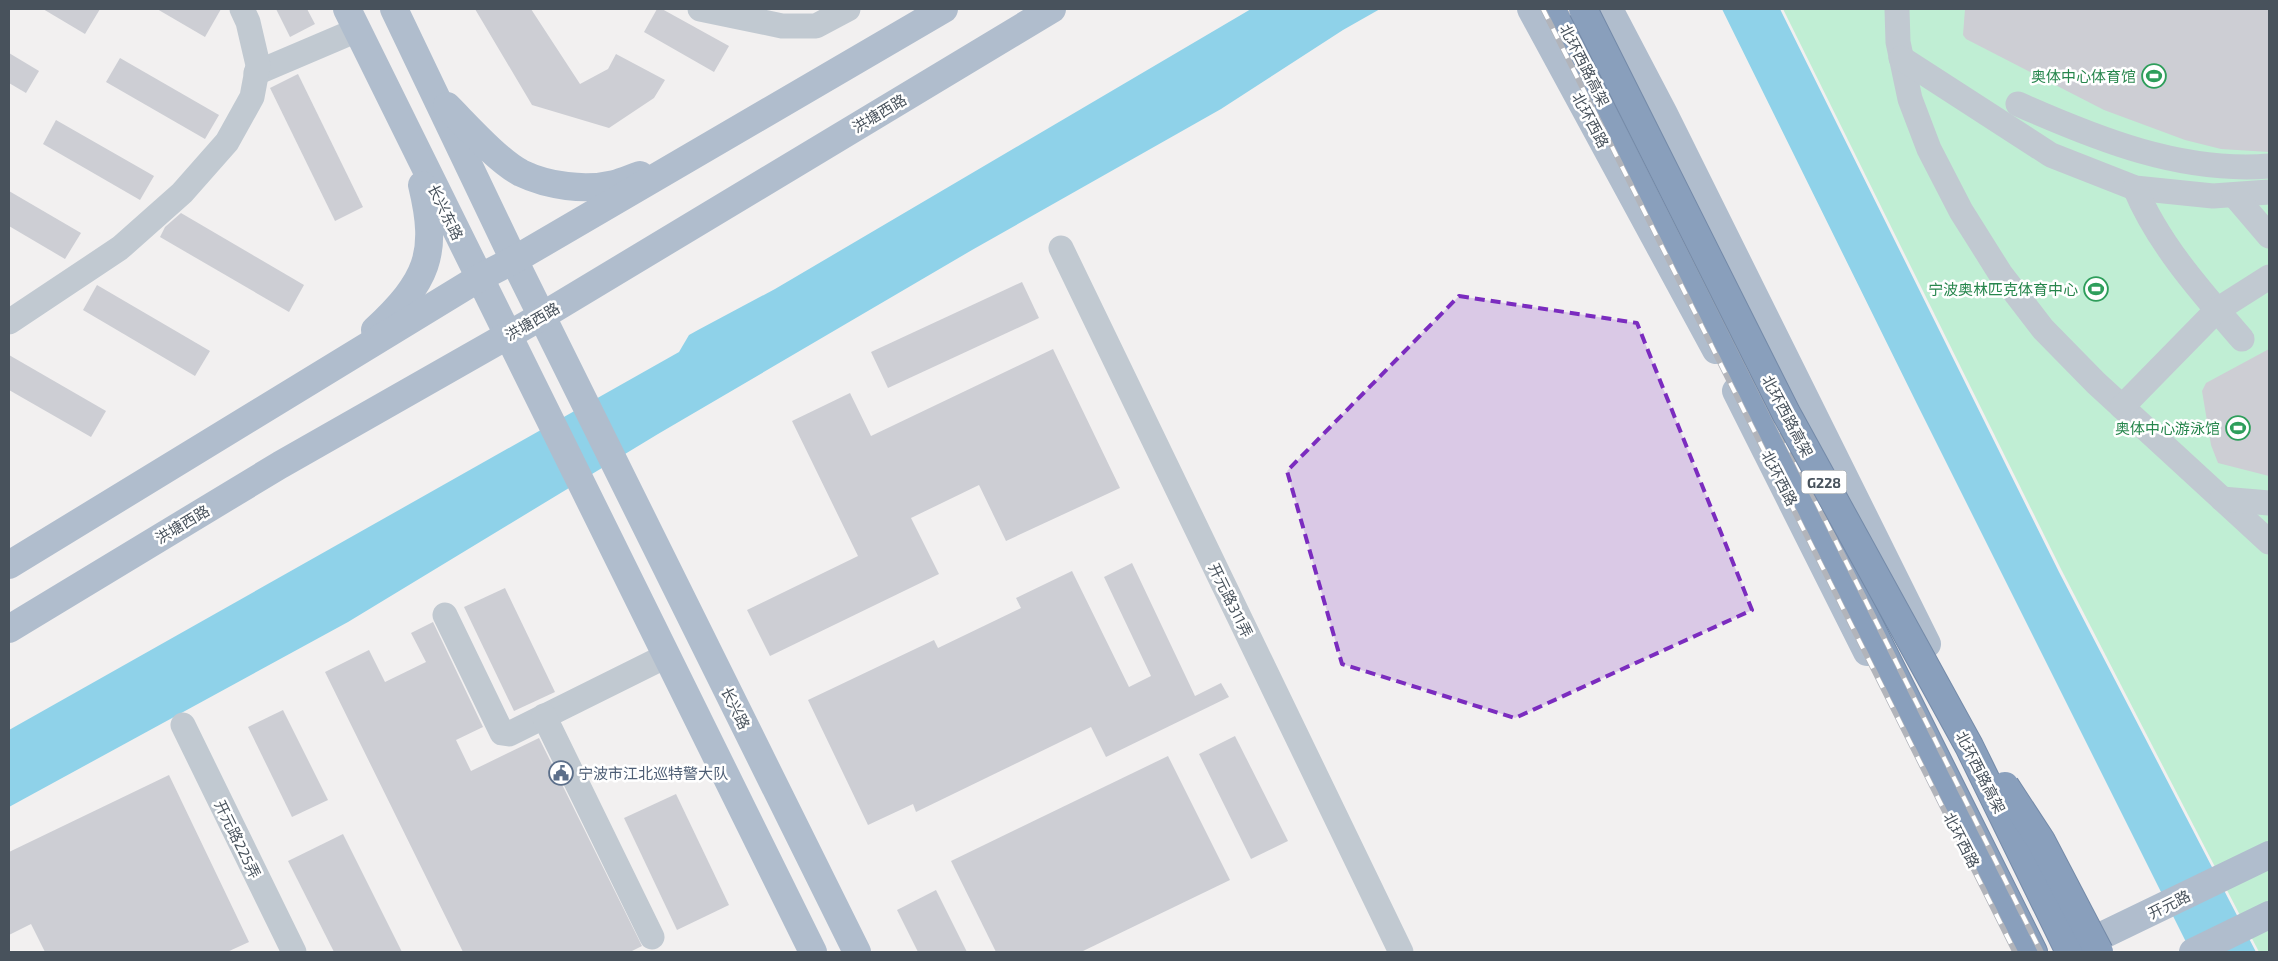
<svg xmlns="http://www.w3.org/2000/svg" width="2278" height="961" font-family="'Exo 2','Noto Sans SC',sans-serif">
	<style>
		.green { fill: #c0eed4 }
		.water { fill: #8fd2e9 }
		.building { fill: #cdced4 }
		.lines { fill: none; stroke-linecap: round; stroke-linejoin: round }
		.highway-casing { stroke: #748aa8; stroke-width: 30 }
		.minor { stroke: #c1c9d1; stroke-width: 25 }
		.major { stroke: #b0bdcd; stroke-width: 28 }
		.highway { stroke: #899fbc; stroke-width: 28 }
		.rail-casing { stroke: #b2b4ba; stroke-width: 5.5 }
		.rail { stroke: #fff; stroke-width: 4; stroke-dasharray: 11; stroke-linecap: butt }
		.highway-bridge-casing { stroke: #748aa8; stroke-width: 30; stroke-linecap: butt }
		.highway-bridge { stroke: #899fbc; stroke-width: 28 }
		.marked { fill: #7b2cbf; fill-opacity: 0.2; stroke: #7b2cbf; stroke-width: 4; stroke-dasharray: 10 6; stroke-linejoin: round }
		.labels { text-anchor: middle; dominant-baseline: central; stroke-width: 5; stroke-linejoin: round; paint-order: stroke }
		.shield { fill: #fff; stroke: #7f868d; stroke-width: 1 }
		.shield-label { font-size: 14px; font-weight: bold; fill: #48525c }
		.street-label { font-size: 15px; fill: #48525c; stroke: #fff }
		.leisure-label { font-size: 15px; fill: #27864d; stroke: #fff; text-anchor: end }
		.service-label { font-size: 15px; fill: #4e5e75; stroke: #fff; text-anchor: start }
	</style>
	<rect width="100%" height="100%" fill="#f2f0f0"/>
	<!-- green -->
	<polygon class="green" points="1783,9 2269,9 2269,952 2259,952 2061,569"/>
	<!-- water -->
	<g class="water">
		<polygon points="1251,9 1380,9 1343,30 1221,109 972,250 658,434 348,622 9,807 9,730 679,352 689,335 698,330 775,289"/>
		<polygon points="1722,9 1780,9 2059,572 2256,952 2191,952 1917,404"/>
	</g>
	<!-- building -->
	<g class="building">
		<polygon points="43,9 100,9 85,34"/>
		<polygon points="157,9 221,9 205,37"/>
		<polygon points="276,9 307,9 315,24 290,37"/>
		<polygon points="475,9 531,9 580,84 608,69 616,54 665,80 654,98 609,128 532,105"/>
		<polygon points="657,9 662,9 729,46 714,72 644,32"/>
		<polygon points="1965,9 2269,9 2269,152 2221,149 2185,140 2104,110 1966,39 1963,35"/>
		<polygon points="9,53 39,71 26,93 9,83"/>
		<polygon points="120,58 219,115 205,139 106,82"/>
		<polygon points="298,74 363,207 335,221 270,88"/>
		<polygon points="56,120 154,176 140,200 43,144"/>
		<polygon points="9,191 81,233 65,259 9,226"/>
		<polygon points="181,213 304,285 289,312 160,237 165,227"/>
		<polygon points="1022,282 1039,318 888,388 871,352"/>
		<polygon points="97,285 210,351 195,376 83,310"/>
		<polygon points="1053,349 1120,488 1006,541 979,485 911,518 939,574 770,656 747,610 858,556 792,421 850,393 871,436"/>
		<polygon points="2269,349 2269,476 2218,463 2211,445 2202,391 2206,383"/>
		<polygon points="9,355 106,411 91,437 9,390"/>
		<polygon points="1132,563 1195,696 1221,683 1229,697 1106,757 1091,727 916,812 913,804 868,825 808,700 934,640 938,648 1021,608 1016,598 1072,571 1129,687 1151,676 1104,577"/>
		<polygon points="505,588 555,692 514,711 464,607"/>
		<polygon points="433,622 483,727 456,740 471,771 539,738 642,946 630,952 463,952 325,672 369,650 385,682 426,662 411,633"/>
		<polygon points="283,710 328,800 292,817 248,727"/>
		<polygon points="1235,736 1288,841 1251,859 1199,754"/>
		<polygon points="1168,756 1230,880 1081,952 996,952 951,861"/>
		<polygon points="169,775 249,942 227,952 45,952 31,924 9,935 9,852"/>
		<polygon points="676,794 729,905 677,930 624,818"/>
		<polygon points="343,834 402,952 334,952 288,861"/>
		<polygon points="936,890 967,952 918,952 897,910"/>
	</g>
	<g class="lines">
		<!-- highway casing -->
		<g class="highway-casing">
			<polyline id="highway" points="1556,9 1785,457 2033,952"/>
		</g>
		<!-- minor -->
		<g class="minor">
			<polyline points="700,9 782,26 816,26 848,9"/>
			<polyline points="1897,9 1898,42 1910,99 1929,149 1961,211 2000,273 2043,329 2096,383 2269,542"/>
			<polyline points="1901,58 2051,155 2135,188 2213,196 2269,192"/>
			<polyline points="256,73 357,30"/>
			<path d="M2018,104C2097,139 2181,173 2269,166"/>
			<path d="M2135,188C2158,244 2203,294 2242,339"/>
			<polyline points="2234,195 2269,236"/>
			<polyline points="1061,248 1401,952"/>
			<polyline points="9,322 120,248 182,193 227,142 252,97 258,65 248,22 242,9"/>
			<polyline points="2122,407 2217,310 2269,277"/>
			<polyline points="2222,499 2269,503"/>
			<polyline points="445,615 502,733 509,734 666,656"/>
			<polyline points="544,716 652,937"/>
			<polyline points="183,725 294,952"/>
		</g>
		<!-- major -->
		<g class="major">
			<polyline points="347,9 813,952"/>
			<polyline points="394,9 514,260 857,952"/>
			<polyline points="1531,9 1716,350"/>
			<polyline points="1609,9 1664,114 1927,644"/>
			<path d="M447,106C466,125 498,161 521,173C548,186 585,191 614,184C623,182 631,178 640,175"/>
			<path d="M375,330C427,281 439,255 422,185"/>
			<polyline points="1736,391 1867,652"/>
			<polyline points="9,565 479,278 514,260 944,9"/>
			<polyline points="9,629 280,465 542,316 1052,9"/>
			<polyline points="2072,950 2269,855"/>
			<polyline points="2193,952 2269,915"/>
		</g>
		<!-- highway -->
		<use href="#highway" class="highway"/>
		<!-- rail casing -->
		<g class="rail-casing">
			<g id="rail">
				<polyline points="1543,9 2015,952"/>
				<polyline points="1570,9 2041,952"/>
			</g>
		</g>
		<!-- rail -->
		<use href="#rail" class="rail"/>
		<!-- highway-bridge casing -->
		<g class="highway-bridge-casing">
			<g id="highway-bridge">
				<polyline points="1583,9 1786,413 1969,746 2070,952"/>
				<polyline points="2005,786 2041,841 2099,952"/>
			</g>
		</g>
		<!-- highway-bridge -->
		<use href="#highway-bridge" class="highway-bridge"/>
	</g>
	<!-- marked area -->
	<path class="marked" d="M1459,296L1637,323L1752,610L1515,718L1342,664L1287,471Z"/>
	<!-- icons -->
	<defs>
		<g id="stadium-ring" transform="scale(1.25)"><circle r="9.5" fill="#fff" stroke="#2e9e5b" stroke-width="1.5"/><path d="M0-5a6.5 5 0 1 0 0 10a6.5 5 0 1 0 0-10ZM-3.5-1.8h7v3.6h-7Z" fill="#2e9e5b"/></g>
		<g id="civic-ring" transform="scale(1.25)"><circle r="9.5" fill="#fff" stroke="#5c6f8a" stroke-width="1.5"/><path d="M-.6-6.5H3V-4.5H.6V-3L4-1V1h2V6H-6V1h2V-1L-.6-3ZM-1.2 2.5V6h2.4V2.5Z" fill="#5c6f8a"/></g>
	</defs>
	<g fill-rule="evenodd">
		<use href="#stadium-ring" x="2154" y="76"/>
		<use href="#stadium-ring" x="2096" y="289"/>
		<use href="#stadium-ring" x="2238" y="428"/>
		<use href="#civic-ring" x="561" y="773"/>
	</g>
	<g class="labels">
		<!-- shield labels -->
		<rect class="shield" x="1801.5" y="470.5" width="45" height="23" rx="4"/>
		<g class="shield-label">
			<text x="1824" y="482">G228</text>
		</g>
		<!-- street labels -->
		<g class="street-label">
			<text transform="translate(1585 65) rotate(63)">北环西路高架</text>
			<text transform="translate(879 113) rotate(-31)">洪塘西路</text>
			<text transform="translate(1591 120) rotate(62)">北环西路</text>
			<text transform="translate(446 212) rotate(64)">长兴东路</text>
			<text transform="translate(532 321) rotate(-30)">洪塘西路</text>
			<text transform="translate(1788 416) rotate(62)">北环西路高架</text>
			<text transform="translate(1780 478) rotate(63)">北环西路</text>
			<text transform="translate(182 524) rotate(-31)">洪塘西路</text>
			<text transform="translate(1231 600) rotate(64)">开元路311弄</text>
			<text transform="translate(736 708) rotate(64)">长兴路</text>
			<text transform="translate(1981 772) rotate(63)">北环西路高架</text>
			<text transform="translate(238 839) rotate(64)">开元路225弄</text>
			<text transform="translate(1962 840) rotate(63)">北环西路</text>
			<text transform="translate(2169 904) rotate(-26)">开元路</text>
		</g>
		<!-- leisure labels -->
		<g class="leisure-label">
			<text x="2136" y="76">奥体中心体育馆</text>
			<text x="2078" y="289">宁波奥林匹克体育中心</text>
			<text x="2220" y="428">奥体中心游泳馆</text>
		</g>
		<!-- service labels -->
		<g class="service-label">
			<text x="578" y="773">宁波市江北巡特警大队</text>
		</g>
	</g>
	<!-- border -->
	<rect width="2278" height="961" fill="none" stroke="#48525c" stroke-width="20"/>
</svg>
